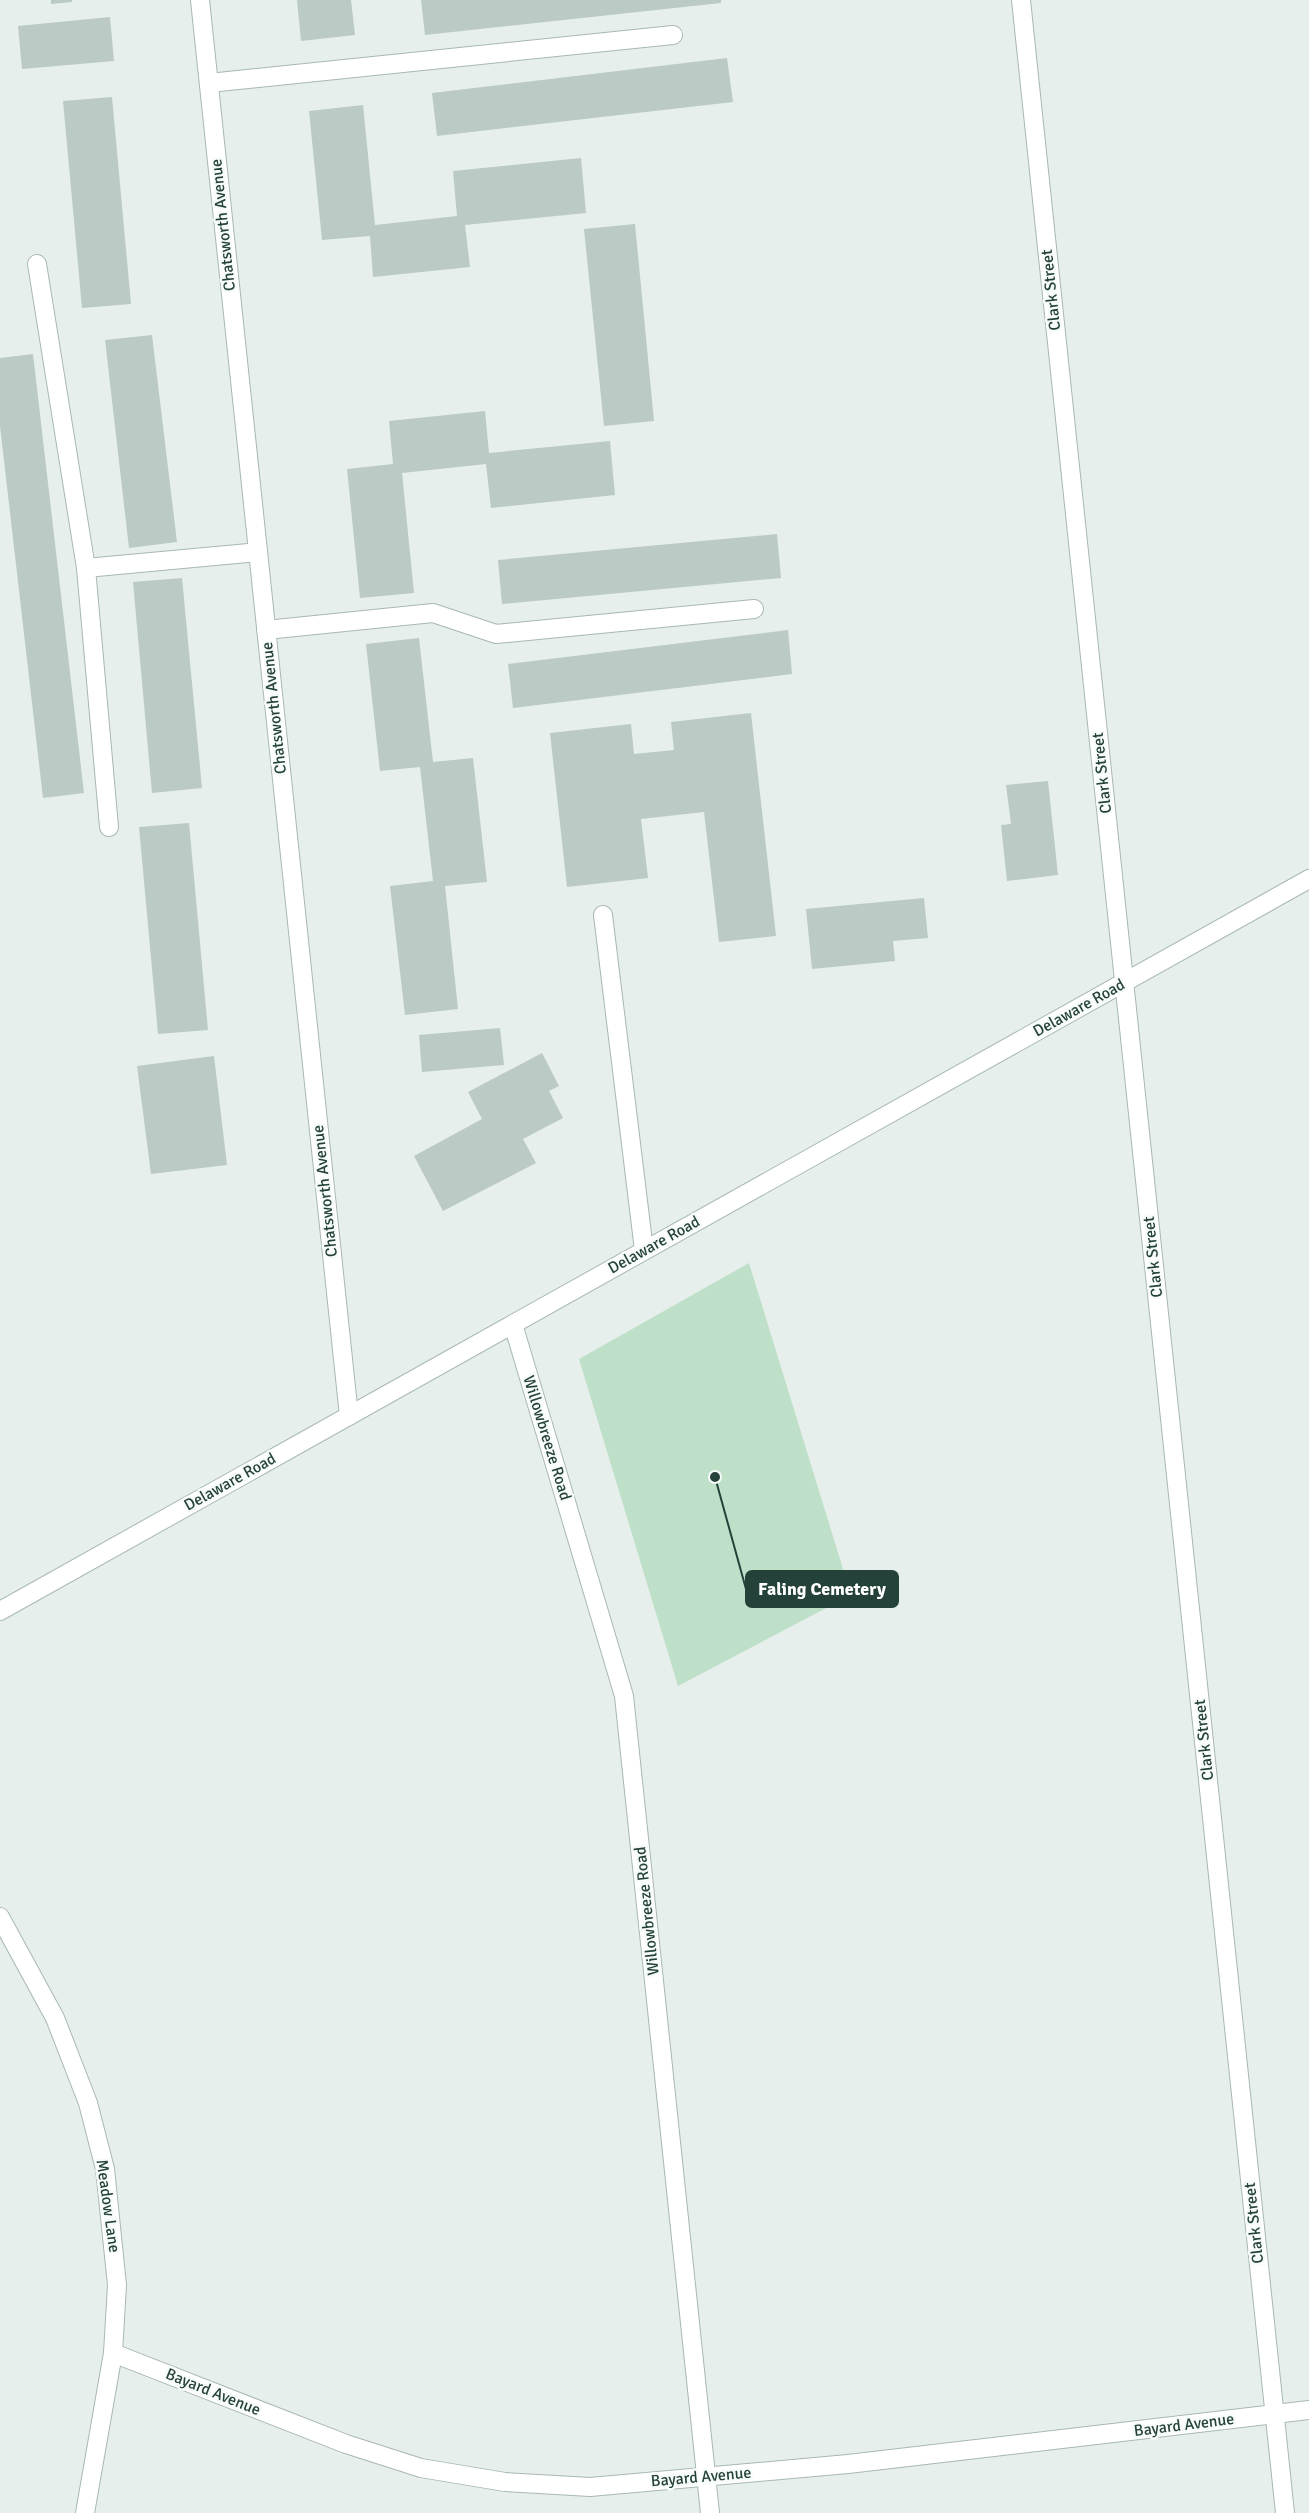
<svg xmlns="http://www.w3.org/2000/svg" width="1309" height="2513" font-family="Signika,sans-serif">
	<style>
		.green { fill: #bfe0c8 }
		.building { fill: #bbcac4 }
		.lines { fill: none; stroke-linecap: round; stroke-linejoin: round }
		.service-casing { stroke: #a8b8b2; stroke-width: 20 }
		.minor-casing { stroke: #a8b8b2; stroke-width: 20 }
		.tertiary-casing { stroke: #a8b8b2; stroke-width: 20 }
		.service { stroke: #fff; stroke-width: 18 }
		.minor { stroke: #fff; stroke-width: 18 }
		.tertiary { stroke: #fff; stroke-width: 18 }
		.labels { text-anchor: middle; dominant-baseline: central; stroke-width: 5; stroke-linejoin: round; paint-order: stroke }
		.street-label { font-size: 16px; fill: #24423a; stroke: #f7fbf9 }
		.leader { fill: none; stroke: #24423a; stroke-width: 2 }
		.callout-dot { fill: #24423a; stroke: #f7fbf9; stroke-width: 2 }
		.callout { fill: #24423a; stroke: #24423a; stroke-width: 2 }
		.callout-label { font-size: 18px; text-anchor: middle; font-weight: bold; fill: #fff }
	</style>
	<rect width="100%" height="100%" fill="#e6efeb"/>
	<!-- green -->
	<polygon class="green" points="749,1263 851,1595 678,1686 579,1359"/>
	<!-- building -->
	<g class="building">
		<polygon points="51,0 72,0 72,2 51,4"/>
		<polygon points="297,0 351,0 355,35 301,41"/>
		<polygon points="421,0 721,0 721,3 425,35"/>
		<polygon points="110,17 114,61 22,69 18,26"/>
		<polygon points="727,58 733,102 437,136 432,93"/>
		<polygon points="112,97 131,304 82,308 63,101"/>
		<polygon points="363,105 375,225 457,216 453,171 581,158 586,213 465,225 470,267 373,277 370,236 322,240 309,111"/>
		<polygon points="635,224 654,421 604,426 584,229"/>
		<polygon points="152,335 177,542 129,548 105,340"/>
		<polygon points="33,354 84,793 43,798 0,426 0,358"/>
		<polygon points="485,411 489,453 610,441 615,495 491,508 486,464 402,473 414,593 360,598 347,469 393,464 389,421"/>
		<polygon points="777,534 781,578 502,604 498,560"/>
		<polygon points="182,578 202,788 152,793 133,582"/>
		<polygon points="788,630 792,674 513,708 508,664"/>
		<polygon points="419,638 433,762 473,758 487,882 445,886 458,1009 405,1015 390,886 433,881 420,767 380,771 366,644"/>
		<polygon points="751,713 776,936 719,942 704,812 641,819 648,878 567,887 550,733 631,724 634,754 674,750 671,722"/>
		<polygon points="1048,781 1058,875 1007,881 1001,825 1011,824 1006,785"/>
		<polygon points="189,823 208,1030 158,1034 139,827"/>
		<polygon points="924,898 928,938 893,941 895,961 812,969 806,909"/>
		<polygon points="500,1028 504,1065 422,1072 419,1035"/>
		<polygon points="542,1053 559,1086 549,1091 563,1118 523,1139 536,1163 443,1211 414,1156 482,1119 468,1092"/>
		<polygon points="214,1056 227,1165 151,1174 137,1066"/>
	</g>
	<g class="lines">
		<!-- service casing -->
		<g class="service-casing">
			<g id="service">
				<polyline points="209,83 673,35"/>
				<polyline points="37,264 86,568"/>
				<polyline points="266,630 433,613 496,634 754,609"/>
				<polyline points="109,827 86,568 258,552"/>
				<polyline points="603,915 644,1250"/>
			</g>
		</g>
		<!-- minor casing -->
		<g class="minor-casing">
			<g id="minor">
				<polyline points="200,0 349,1416"/>
				<polyline points="1021,0 1285,2513"/>
				<polyline points="513,1324 624,1696 710,2513"/>
				<polyline points="0,1917 55,2018 88,2103 105,2169 117,2285 113,2353 85,2513"/>
				<polyline points="113,2353 346,2444 421,2468 505,2482 590,2487 848,2464 1309,2410"/>
			</g>
		</g>
		<!-- tertiary casing -->
		<g class="tertiary-casing">
			<polyline id="tertiary" points="0,1611 1309,879"/>
		</g>
		<!-- service -->
		<use href="#service" class="service"/>
		<!-- minor -->
		<use href="#minor" class="minor"/>
		<!-- tertiary -->
		<use href="#tertiary" class="tertiary"/>
	</g>
	<g class="labels">
		<!-- street labels -->
		<g class="street-label">
			<text transform="translate(223 225) rotate(-96)">Chatsworth Avenue</text>
			<text transform="translate(1051 290) rotate(-96)">Clark Street</text>
			<text transform="translate(274 708) rotate(-96)">Chatsworth Avenue</text>
			<text transform="translate(1102 773) rotate(-96)">Clark Street</text>
			<text transform="translate(1079 1008) rotate(-29)">Delaware Road</text>
			<text transform="translate(325 1191) rotate(-96)">Chatsworth Avenue</text>
			<text transform="translate(654 1245) rotate(-29)">Delaware Road</text>
			<text transform="translate(1153 1257) rotate(-96)">Clark Street</text>
			<text transform="translate(547 1438) rotate(73)">Willowbreeze Road</text>
			<text transform="translate(230 1482) rotate(-29)">Delaware Road</text>
			<text transform="translate(1204 1740) rotate(-96)">Clark Street</text>
			<text transform="translate(647 1911) rotate(-96)">Willowbreeze Road</text>
			<text transform="translate(108 2206) rotate(82)">Meadow Lane</text>
			<text transform="translate(1254 2223) rotate(-96)">Clark Street</text>
			<text transform="translate(213 2392) rotate(22)">Bayard Avenue</text>
			<text transform="translate(1184 2425) rotate(-7)">Bayard Avenue</text>
			<text transform="translate(701 2477) rotate(-5)">Bayard Avenue</text>
		</g>
	</g>
	<!-- callouts -->
	<path class="leader" d="M715 1477L746 1589"/>
	<circle class="callout-dot" cx="715" cy="1477" r="6"/>
	<rect class="callout" x="746" y="1571" width="152" height="36" rx="6"/>
	<g class="callout-label">
		<text x="822" y="1595">Faling Cemetery</text>
	</g>
</svg>
